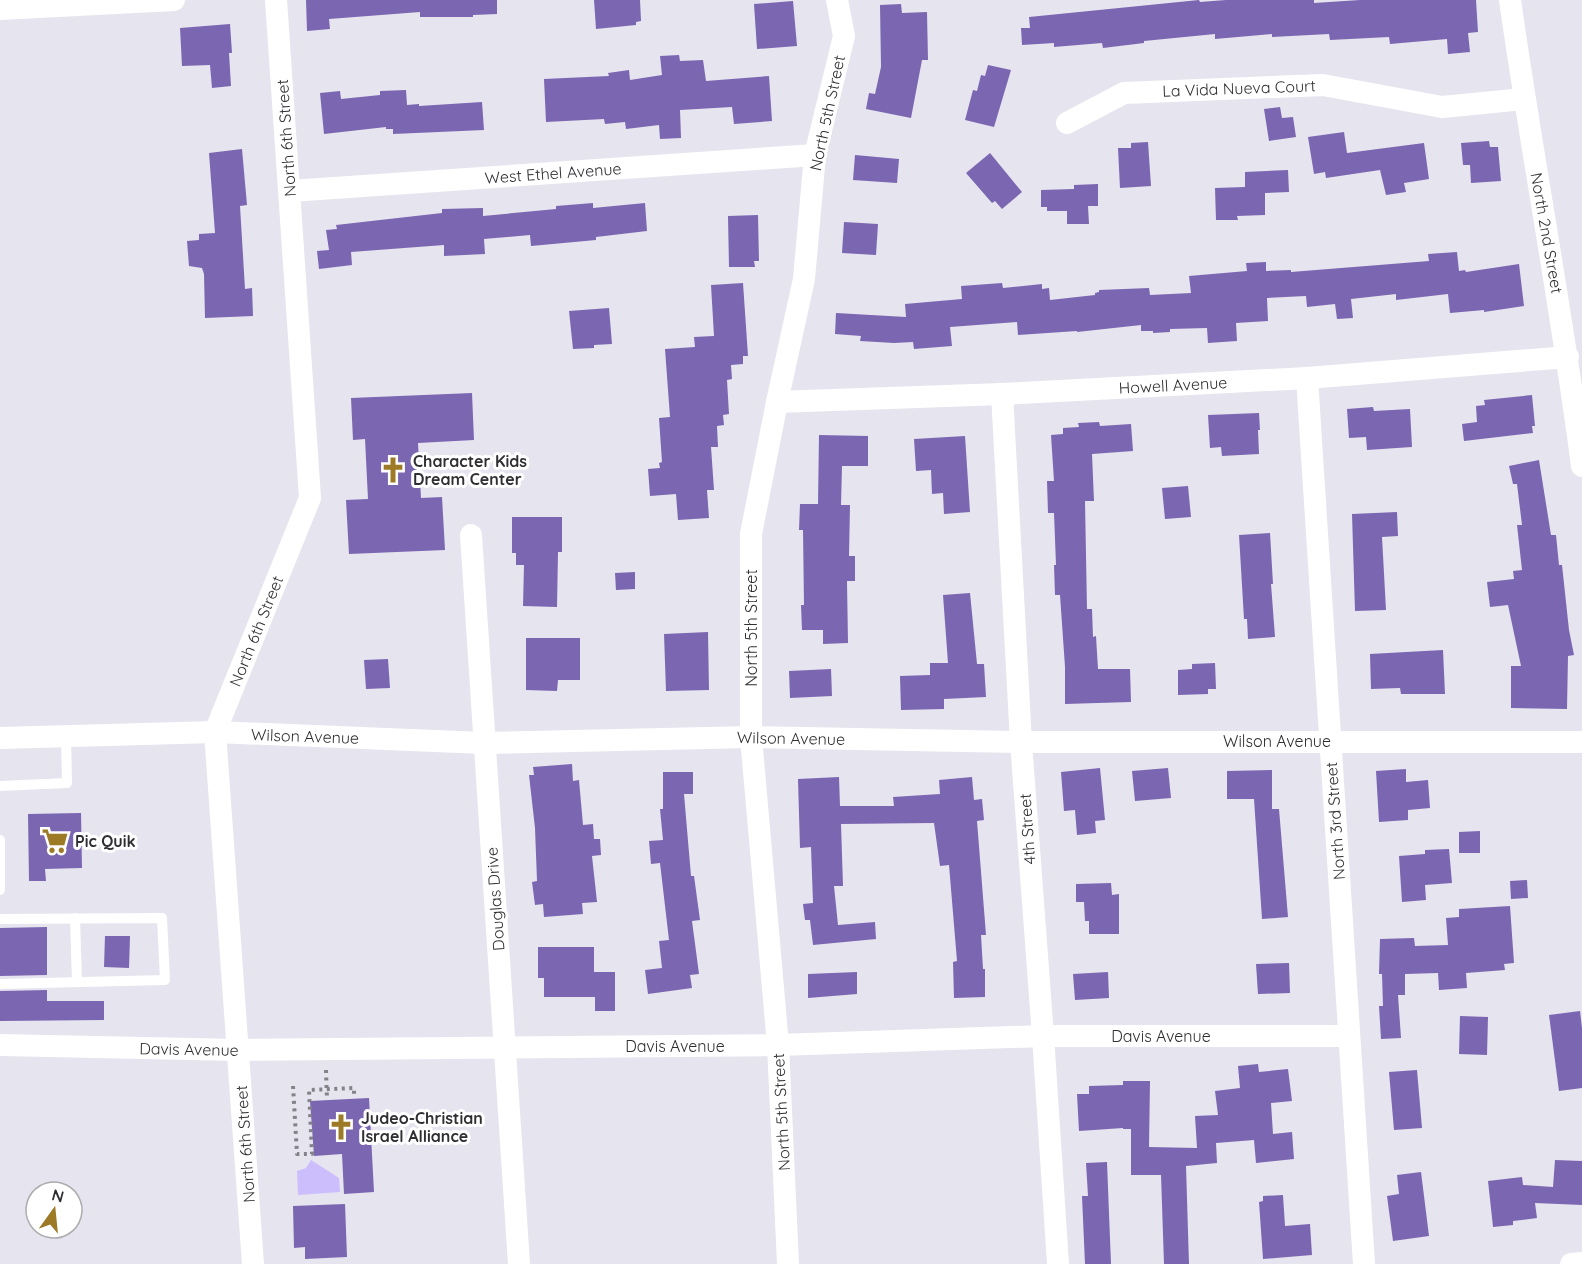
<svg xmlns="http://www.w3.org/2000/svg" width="1582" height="1264" font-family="Quicksand,sans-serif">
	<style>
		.green { fill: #ccbdfd }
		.building { fill: #7b66b2 }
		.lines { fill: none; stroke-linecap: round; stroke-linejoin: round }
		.path { stroke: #838289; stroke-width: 4; stroke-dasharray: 3 4.5; stroke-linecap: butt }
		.lane { stroke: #fff; stroke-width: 10 }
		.street { stroke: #fff; stroke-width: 22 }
		.labels { text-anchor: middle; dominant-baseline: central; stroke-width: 6; stroke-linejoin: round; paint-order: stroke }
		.street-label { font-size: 16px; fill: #2f2e32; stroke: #fff }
		.poi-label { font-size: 16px; font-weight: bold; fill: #2f2e32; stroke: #fff; text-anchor: start }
	</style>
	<rect width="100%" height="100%" fill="#e6e4ee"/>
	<!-- green -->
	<polygon class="green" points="311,1160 339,1178 340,1192 298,1195 297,1171 306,1168"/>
	<!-- building -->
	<g class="building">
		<polygon points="306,0 497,0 497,14 473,15 473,17 420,17 420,12 329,19 330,29 307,31"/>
		<polygon points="594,0 640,0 641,21 636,22 636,25 596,29"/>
		<polygon points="1199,0 1200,2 1226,0 1314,0 1314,3 1360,0 1476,0 1478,32 1468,33 1470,52 1448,54 1447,39 1390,44 1389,37 1330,40 1329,34 1272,37 1272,34 1215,39 1215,34 1144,41 1144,43 1103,48 1102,43 1054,47 1054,43 1022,45 1021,28 1030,28 1029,17"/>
		<polygon points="793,1 797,46 757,49 754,4"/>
		<polygon points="901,4 902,13 927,12 928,60 922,60 911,118 866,109 869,93 875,94 881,67 880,5"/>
		<polygon points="230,24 232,53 229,53 231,86 212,88 210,65 182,66 180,28"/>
		<polygon points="679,55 680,61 703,60 706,81 769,76 772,121 734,124 732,107 680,110 681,138 660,139 659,125 626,129 625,122 605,124 604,119 546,122 544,79 609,76 608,73 629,70 630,80 662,75 660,56"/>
		<polygon points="988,65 1011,70 994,127 965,120 973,90 977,91 981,75 985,76"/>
		<polygon points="406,90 407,105 419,104 419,106 482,102 484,130 393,134 393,129 386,129 386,127 324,134 320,93 340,91 341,99 380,95 380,91"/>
		<polygon points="1280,107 1282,118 1293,117 1296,137 1269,141 1264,109"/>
		<polygon points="1344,132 1347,153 1424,143 1429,179 1404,183 1406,192 1386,195 1380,170 1326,178 1325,172 1314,174 1308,137"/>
		<polygon points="1489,141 1490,147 1498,147 1501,181 1471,183 1470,165 1463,165 1461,143"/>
		<polygon points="1148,142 1151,186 1120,188 1118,148 1131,148 1131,143"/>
		<polygon points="242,149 247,205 240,206 245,289 252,288 253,316 205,318 204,274 202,268 189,266 187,241 199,240 199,234 215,233 209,153"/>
		<polygon points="990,153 1022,192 1002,209 995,201 992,203 966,173"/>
		<polygon points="855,155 899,159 897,183 853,180"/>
		<polygon points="1288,170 1289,192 1265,193 1265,215 1237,216 1238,220 1216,220 1215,188 1245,187 1245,172"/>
		<polygon points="1098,184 1098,206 1088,206 1089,224 1067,224 1067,211 1047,211 1047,207 1041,207 1041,190 1074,189 1074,185"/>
		<polygon points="593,203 593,208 645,203 647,231 596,237 596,240 531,246 530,235 484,239 485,254 444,256 444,245 351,252 352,265 319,269 317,251 329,250 326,230 337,229 336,225 442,213 442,209 483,208 483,216 556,209 556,206"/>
		<polygon points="758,215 759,261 754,261 755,267 729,267 728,216"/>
		<polygon points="844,222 878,224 876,255 842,253"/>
		<polygon points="1457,252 1459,271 1465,270 1466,272 1519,264 1524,306 1484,312 1484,310 1450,313 1448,294 1396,300 1396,294 1351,299 1353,318 1337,319 1335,304 1307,307 1306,296 1267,298 1268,321 1236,323 1237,341 1208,343 1207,328 1170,329 1170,332 1153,333 1153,331 1141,331 1141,325 1077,332 1077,331 1018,335 1017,322 950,327 952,346 914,349 913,342 894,343 860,341 861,336 835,334 836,313 906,317 905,304 962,299 961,286 1002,283 1003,288 1042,284 1042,289 1049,288 1050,300 1095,295 1095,293 1099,292 1099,290 1149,288 1150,295 1191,293 1189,276 1247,271 1246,263 1266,262 1266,271 1291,270 1291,272 1429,261 1428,254"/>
		<polygon points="743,283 748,356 743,356 743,364 731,365 732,379 727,380 729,414 723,415 724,425 717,426 718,447 711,447 714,490 707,490 709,518 678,520 676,494 650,496 648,469 660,468 659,463 662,462 659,418 670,417 665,349 695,347 694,337 714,336 711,285"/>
		<polygon points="609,308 612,344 594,345 594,348 573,349 569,311"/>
		<polygon points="472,393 474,440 418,443 421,498 442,497 445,550 349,554 346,500 368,499 365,439 353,440 351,398"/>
		<polygon points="1532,395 1535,426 1532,426 1533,433 1464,441 1462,424 1477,422 1476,406 1485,405 1484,400"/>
		<polygon points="1373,407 1374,411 1410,409 1412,447 1367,450 1366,437 1349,438 1347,409"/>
		<polygon points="1259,413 1260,430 1258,430 1259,454 1222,456 1221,447 1210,448 1208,415"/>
		<polygon points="1099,422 1100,426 1131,424 1133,451 1092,454 1094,501 1085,501 1087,609 1092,609 1093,637 1096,636 1098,669 1130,669 1131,702 1065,704 1065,667 1060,595 1055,595 1054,565 1056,565 1054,513 1048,513 1047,481 1054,481 1051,435 1063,434 1063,428 1079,427 1078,423"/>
		<polygon points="819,435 868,436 868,466 842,466 841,505 850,505 849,556 855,556 855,581 847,581 848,643 823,644 823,630 802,630 801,605 804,605 803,530 799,530 800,504 818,504"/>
		<polygon points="965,436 970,512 944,514 943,493 932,494 931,470 916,471 914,439"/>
		<polygon points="1539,460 1551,535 1556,535 1559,565 1562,565 1569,630 1574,655 1568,656 1567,709 1511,708 1511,666 1521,666 1508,605 1490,607 1487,582 1514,579 1513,571 1522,570 1517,525 1522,525 1517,484 1513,484 1509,466"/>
		<polygon points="1188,486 1191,517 1165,519 1162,488"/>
		<polygon points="1397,512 1398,536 1382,537 1386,610 1355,611 1352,514"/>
		<polygon points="512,517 562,517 562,552 558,552 557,607 523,606 524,565 516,565 516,553 512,553"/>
		<polygon points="1270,533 1273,584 1271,584 1275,637 1248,639 1247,619 1244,619 1239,535"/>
		<polygon points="635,572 635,589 616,590 615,573"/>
		<polygon points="970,593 977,664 984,664 986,697 944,699 944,709 901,710 900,676 930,675 930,663 948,663 943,595"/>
		<polygon points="708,632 709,690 666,691 664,634"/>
		<polygon points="526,638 580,638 580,680 558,680 557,691 526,690"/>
		<polygon points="1443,650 1445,694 1401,694 1400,688 1371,689 1370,654"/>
		<polygon points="388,659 390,688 366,689 364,660"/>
		<polygon points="1215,663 1216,689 1208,689 1208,694 1178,695 1178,670 1192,669 1192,664"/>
		<polygon points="831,669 832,696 790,698 789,671"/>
		<polygon points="572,764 573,781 579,780 583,825 593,824 594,839 600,839 601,855 592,856 597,902 582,903 583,914 544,917 543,904 535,905 532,882 537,881 535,828 529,775 534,775 533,767"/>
		<polygon points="1100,768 1105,820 1095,821 1096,833 1077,835 1075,810 1064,811 1061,772"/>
		<polygon points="1168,768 1171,798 1135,801 1132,771"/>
		<polygon points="1406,769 1406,782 1428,780 1430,808 1408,810 1408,820 1379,822 1376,771"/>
		<polygon points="1272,770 1272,809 1279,809 1288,917 1262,919 1254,799 1227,799 1227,771"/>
		<polygon points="663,772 693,772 693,794 684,794 691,876 694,876 700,920 692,921 699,974 690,975 692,988 648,994 645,970 662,968 659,941 669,940 660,863 651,864 649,841 663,840 660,809 663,809"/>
		<polygon points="839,777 840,806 894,806 893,797 940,794 939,780 972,777 974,800 982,799 984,820 977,821 986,935 981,935 983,969 985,969 985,997 954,998 953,962 957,961 949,865 940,866 934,823 841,824 843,886 834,886 838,925 875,922 876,939 813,945 810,920 805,920 803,904 813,903 811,847 800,848 798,779"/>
		<polygon points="81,813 82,868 45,869 46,881 29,881 28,814"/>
		<polygon points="1480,831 1480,853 1459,853 1459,832"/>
		<polygon points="1449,849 1452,883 1425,885 1426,900 1402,902 1399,856 1425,854 1425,850"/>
		<polygon points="1527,880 1528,898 1511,899 1510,881"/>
		<polygon points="1111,883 1112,895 1119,894 1119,934 1089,934 1089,921 1085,921 1084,902 1076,902 1076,884"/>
		<polygon points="1510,906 1514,963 1504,964 1505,970 1466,973 1467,988 1439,990 1438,973 1405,974 1405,995 1398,995 1401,1038 1381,1039 1379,1006 1383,1006 1382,974 1379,974 1380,939 1414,938 1415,946 1448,945 1446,918 1459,917 1459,909"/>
		<polygon points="47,927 47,975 0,976 0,928"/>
		<polygon points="105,936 130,936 129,968 104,967"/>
		<polygon points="538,947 594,947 594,972 615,972 615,1011 595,1011 595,997 544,997 544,978 538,978"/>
		<polygon points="1289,963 1290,993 1258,994 1256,964"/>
		<polygon points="857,972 857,994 808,998 808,974"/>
		<polygon points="1108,972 1109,998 1075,1000 1073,974"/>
		<polygon points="47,990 47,1001 104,1001 104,1020 0,1021 0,991"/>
		<polygon points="1580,1011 1582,1028 1582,1088 1559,1091 1549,1015"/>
		<polygon points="1460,1016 1488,1017 1487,1055 1459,1054"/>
		<polygon points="1258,1064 1259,1072 1288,1069 1292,1101 1271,1103 1273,1134 1292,1132 1294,1159 1256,1163 1254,1140 1216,1143 1217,1163 1186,1166 1189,1264 1164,1264 1161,1175 1131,1175 1131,1129 1123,1129 1123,1128 1079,1131 1077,1094 1089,1094 1089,1086 1123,1085 1123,1081 1150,1081 1149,1147 1197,1148 1195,1116 1218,1115 1215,1091 1240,1088 1238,1066"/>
		<polygon points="1417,1070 1422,1128 1394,1130 1389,1072"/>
		<polygon points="369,1098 374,1192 344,1194 342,1154 314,1156 310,1101"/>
		<polygon points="1555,1160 1582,1161 1582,1205 1535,1203 1537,1218 1513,1221 1513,1225 1493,1227 1488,1181 1522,1177 1523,1185 1553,1187"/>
		<polygon points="1107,1162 1111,1264 1085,1264 1082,1196 1088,1196 1086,1163"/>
		<polygon points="1421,1172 1429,1236 1393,1241 1387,1196 1399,1194 1397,1175"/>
		<polygon points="1283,1195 1285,1226 1310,1224 1312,1255 1263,1259 1259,1202 1263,1201 1263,1196"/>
		<polygon points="345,1204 347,1257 305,1259 305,1247 294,1248 293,1206"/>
	</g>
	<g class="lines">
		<!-- path -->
		<g class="path">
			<polyline points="326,1070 327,1100"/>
			<polyline points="293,1086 297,1154 312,1154 309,1090 354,1088 354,1096"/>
		</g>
		<!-- lane -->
		<g class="lane">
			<polyline points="0,786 67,783 66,736"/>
			<polyline points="0,840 0,890"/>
			<polyline points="75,918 77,982"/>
			<polyline points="0,919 162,918 165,980 0,984"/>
		</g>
		<!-- street -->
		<g class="street">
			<path d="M1510,0C1532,156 1562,310 1582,466"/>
			<polyline points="0,9 174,0"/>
			<polyline points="1067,123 1124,93 1323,85 1442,107 1524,99"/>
			<polyline points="290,191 815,155"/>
			<polyline points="1307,378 1364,1264"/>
			<polyline points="1002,394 1021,742 1043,1036 1058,1264"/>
			<polyline points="777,402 1002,394 1307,378 1568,357"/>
			<polyline points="471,535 519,1264"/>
			<polyline points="0,738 215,732 483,743 751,737 1021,742 1582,742"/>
			<polyline points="0,1045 239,1050 778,1045 1043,1036 1349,1036"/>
			<polyline points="253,1264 215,732 310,498 276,0"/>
			<polyline points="788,1264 778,1045 751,737 751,534 777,402 804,279 815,155 844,36 837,0"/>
			<polyline points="1571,1264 1582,1263"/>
		</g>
	</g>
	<!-- icons -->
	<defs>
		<g id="church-bare" transform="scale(2.07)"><path d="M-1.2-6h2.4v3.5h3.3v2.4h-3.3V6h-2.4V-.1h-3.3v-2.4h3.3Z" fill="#9d7a25" stroke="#fff" stroke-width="2.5" paint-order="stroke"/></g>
		<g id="supermarket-bare" transform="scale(2.07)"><path d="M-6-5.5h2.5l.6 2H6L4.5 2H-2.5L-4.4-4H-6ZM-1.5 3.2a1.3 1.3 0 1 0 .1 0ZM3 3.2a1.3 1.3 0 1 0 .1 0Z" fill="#9d7a25" stroke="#fff" stroke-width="2.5" paint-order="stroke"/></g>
	</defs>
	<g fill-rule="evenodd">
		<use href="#church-bare" x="393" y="470"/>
		<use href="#supermarket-bare" x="55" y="841"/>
		<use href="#church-bare" x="341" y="1127"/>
	</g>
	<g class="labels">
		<!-- street labels -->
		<g class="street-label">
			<text transform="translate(1239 88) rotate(-2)">La Vida Nueva Court</text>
			<text transform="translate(827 113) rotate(-78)">North 5th Street</text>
			<text transform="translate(286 138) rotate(-94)">North 6th Street</text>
			<text transform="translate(553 173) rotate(-4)">West Ethel Avenue</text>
			<text transform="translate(1547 233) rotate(80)">North 2nd Street</text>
			<text transform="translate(1173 385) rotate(-3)">Howell Avenue</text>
			<text transform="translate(751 628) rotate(-90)">North 5th Street</text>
			<text transform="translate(256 631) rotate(-68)">North 6th Street</text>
			<text transform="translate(305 736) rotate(2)">Wilson Avenue</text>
			<text transform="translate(791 738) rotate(1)">Wilson Avenue</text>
			<text x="1277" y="741">Wilson Avenue</text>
			<text transform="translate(1335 821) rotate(-94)">North 3rd Street</text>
			<text transform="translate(1027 829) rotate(-94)">4th Street</text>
			<text transform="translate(495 899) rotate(-94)">Douglas Drive</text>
			<text x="1161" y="1036">Davis Avenue</text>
			<text x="675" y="1046">Davis Avenue</text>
			<text transform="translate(189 1049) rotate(1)">Davis Avenue</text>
			<text transform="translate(781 1112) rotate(-93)">North 5th Street</text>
			<text transform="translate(245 1144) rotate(-94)">North 6th Street</text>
		</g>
		<!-- poi labels -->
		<g class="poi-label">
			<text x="413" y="461">Character Kids<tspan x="413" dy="18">Dream Center</tspan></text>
			<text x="75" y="841">Pic Quik</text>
			<text x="361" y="1118">Judeo-Christian<tspan x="361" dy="18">Israel Alliance</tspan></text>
		</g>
	</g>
	<!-- north arrow -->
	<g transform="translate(54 1210) rotate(15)"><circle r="28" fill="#ffffff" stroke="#acabad" stroke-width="1.5"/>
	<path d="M0-4.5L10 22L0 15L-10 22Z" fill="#9d7a25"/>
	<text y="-9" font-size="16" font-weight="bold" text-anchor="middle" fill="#2f2e32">N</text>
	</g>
</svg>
